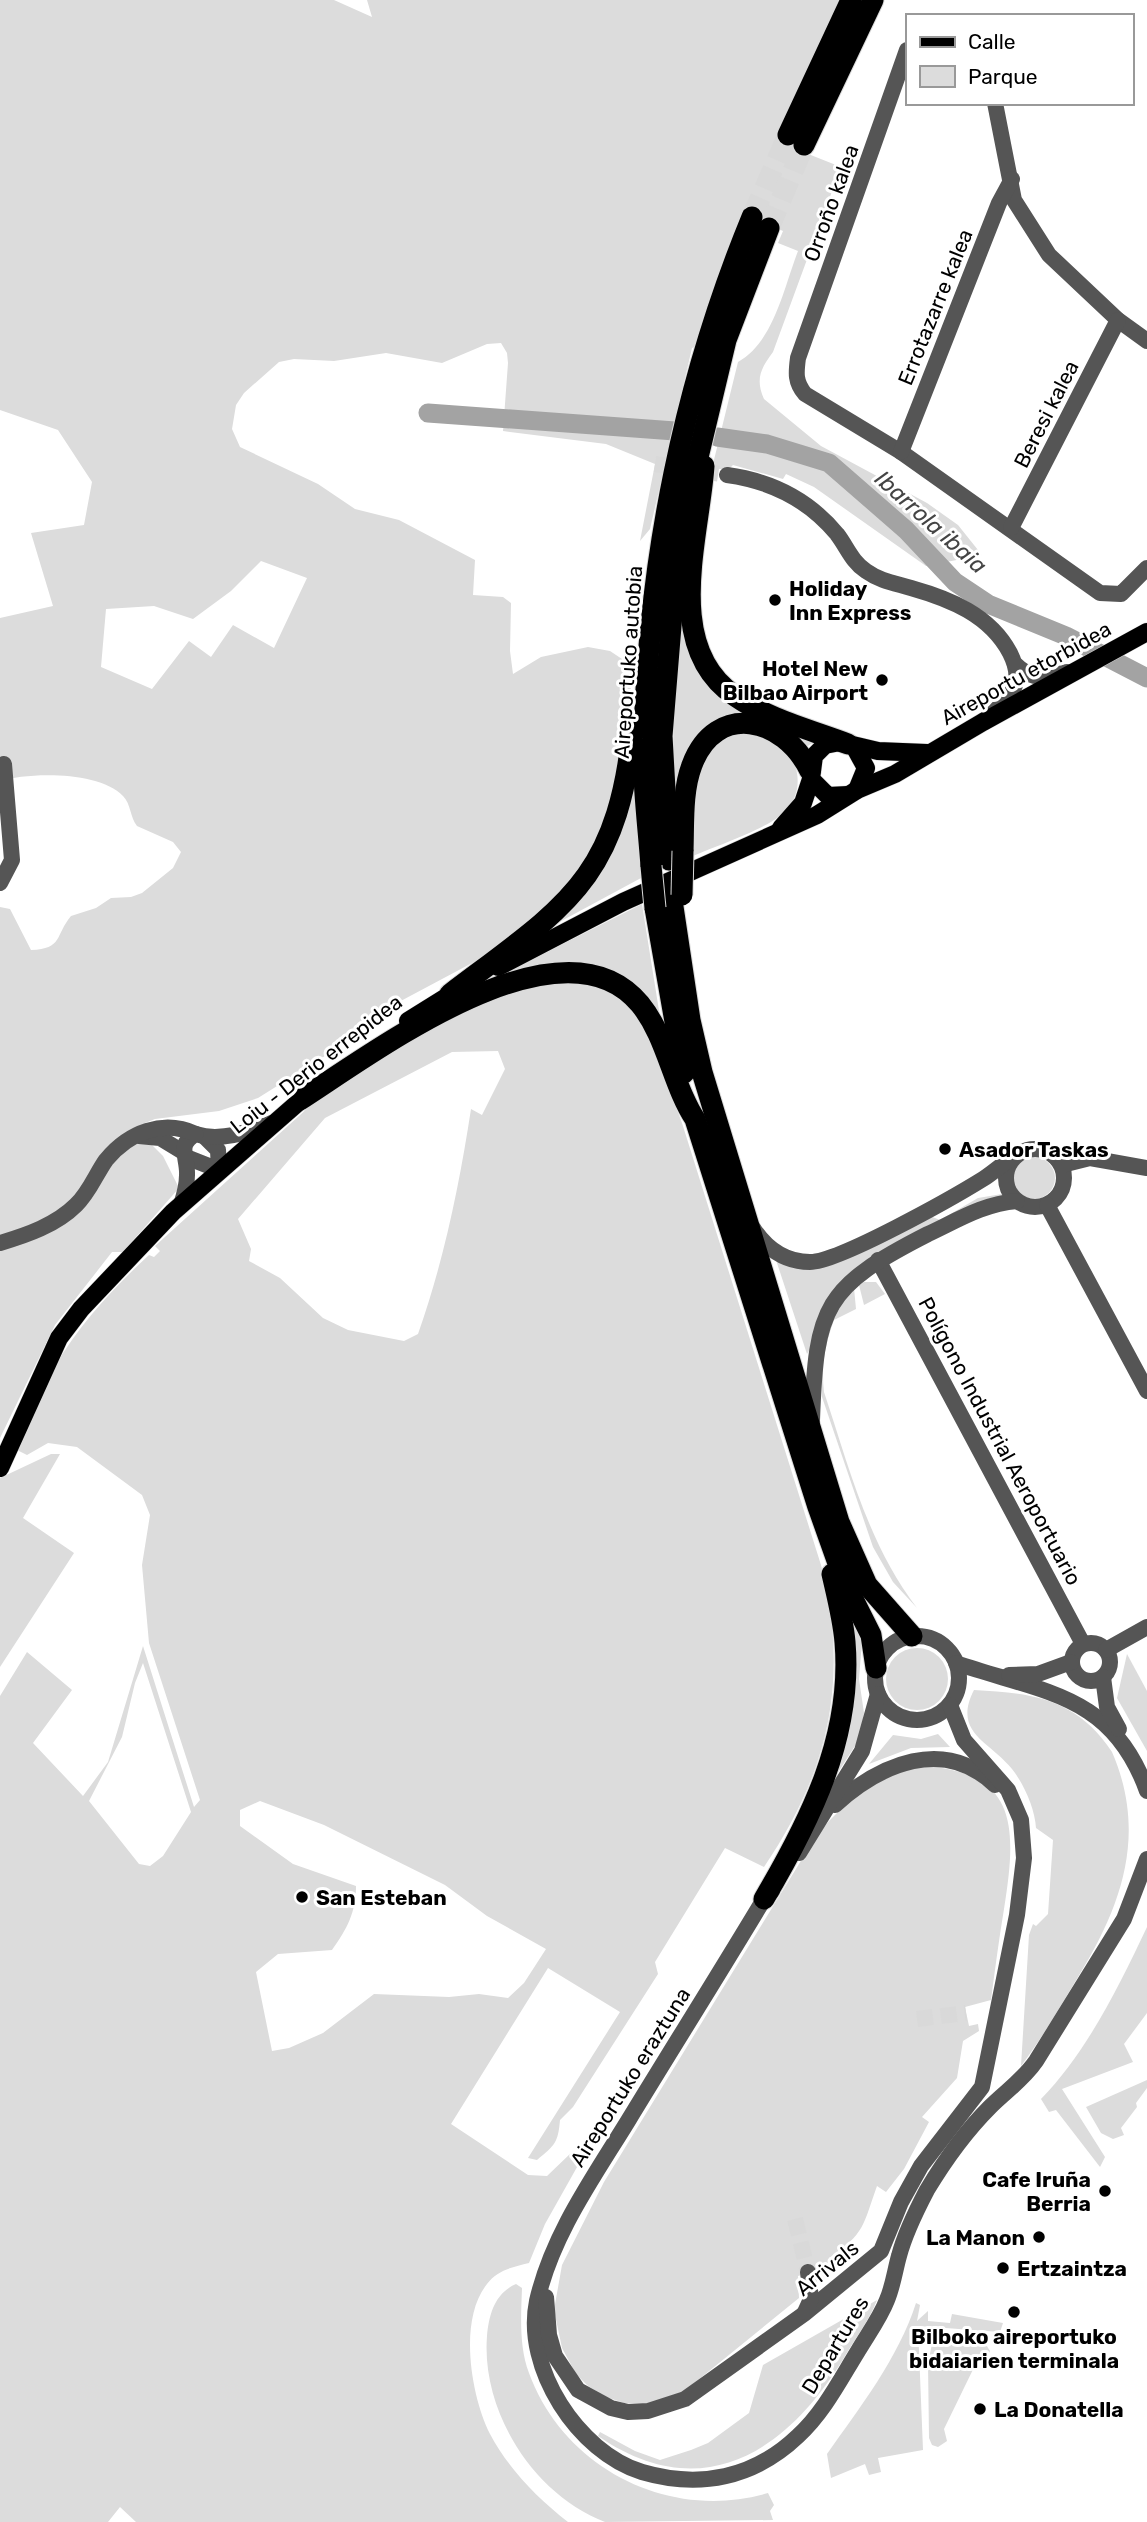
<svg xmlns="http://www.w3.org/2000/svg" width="1147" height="2522" font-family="Rubik,sans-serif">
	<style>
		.green { fill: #dcdcdc; fill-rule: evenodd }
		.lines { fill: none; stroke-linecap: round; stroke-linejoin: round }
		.river { stroke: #a3a3a3; stroke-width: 19 }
		.minor-tunnel { stroke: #d9d9d9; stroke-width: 16; stroke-dasharray: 16 8; stroke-linecap: butt }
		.highway-tunnel { stroke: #d9d9d9; stroke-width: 21; stroke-dasharray: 21 10; stroke-linecap: butt }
		.major-casing { stroke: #dbdbdb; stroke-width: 19 }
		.highway-casing { stroke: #dbdbdb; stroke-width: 23 }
		.minor { stroke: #555; stroke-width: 16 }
		.major { stroke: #000; stroke-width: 18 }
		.highway { stroke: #000; stroke-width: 21 }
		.highway-bridge-casing { stroke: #dbdbdb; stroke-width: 23; stroke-linecap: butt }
		.highway-bridge { stroke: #000; stroke-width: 21 }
		.poi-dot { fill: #000; stroke: #fff; stroke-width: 2.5 }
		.labels { text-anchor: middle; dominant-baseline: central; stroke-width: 6; stroke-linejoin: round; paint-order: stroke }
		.street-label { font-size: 21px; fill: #000; stroke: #fff }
		.poi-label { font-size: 21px; font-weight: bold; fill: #000; stroke: #fff; text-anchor: start }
		.water-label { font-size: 23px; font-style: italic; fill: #444; stroke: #fff }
	</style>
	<rect width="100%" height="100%" fill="#fff"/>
	<!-- green -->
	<g class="green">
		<path d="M0,0H334L372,17L367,0H842L778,142L841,167L773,352C761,368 755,379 764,399L821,446L927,503L958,525L982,555L926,566L814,487L786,474L783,479L733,465L728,470L712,468L738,362C774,342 784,287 798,251L778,243L783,231L745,215L699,345L692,348L650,529L640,541L655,464L606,444L503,431L508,363L507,353L501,343L487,344L442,363L386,353L334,361L294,359L279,362L244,393L236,405L232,429L240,447L318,484L355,509L399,520L475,560L473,595L503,597L511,603L510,651L513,674L541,657L588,647L610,651L634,667L618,773L603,828L581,872L504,946L397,1003L368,1029L258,1098L219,1111L155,1119L145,1123L143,1128L147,1140L163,1156L179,1188L123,1252H112L55,1325L0,1438V907L10,909L31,950C63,949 55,935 71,916L96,908L111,898L131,897L142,893L173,868L181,852L173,842L137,826C130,817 131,804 123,796C100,771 29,772 0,781V618L53,606L31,533L84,525L92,482L58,430L0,410ZM261,561L307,578L274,648L233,625L211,657L189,641L152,689L101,667L106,609L154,606L193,619L231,591Z"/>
		<path d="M685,581L700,667L818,739L805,748L719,723L676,835C672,751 672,665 685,581Z"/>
		<path d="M742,732C751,733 766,733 773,738C800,755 808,793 781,815C763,830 717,846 693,856C692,837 692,781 700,764C707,748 727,735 742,732Z"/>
		<polygon points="636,748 641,878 539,933 601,874 616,843"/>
		<polygon points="642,904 660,1017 591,966 556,963 477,987"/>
		<path d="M586,978L633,1006L647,1029L682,1123L821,1565C850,1679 829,1771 764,1867L725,1848L655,1962L658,1974L573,2107L560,2120C558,2143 555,2145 537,2160L528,2158L620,2012L548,1968L451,2124L528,2175L547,2176L572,2152L581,2160L545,2224L529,2263C513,2267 497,2270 487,2284C458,2320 471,2396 490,2434C508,2468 537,2498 568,2522H136L120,2507L108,2522H0V1696L27,1652L72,1690L33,1743L83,1796L108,1762L143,1646L194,1807L200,1800L149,1643L142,1565L150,1515L142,1495L77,1447L48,1443L27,1455L17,1450C29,1423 39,1392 55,1366C80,1324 113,1288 149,1255L154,1257L160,1251L155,1246L310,1106L364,1067L471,1007L528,981ZM498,1051L505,1069L482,1115L471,1109C459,1187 444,1260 418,1334L404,1341L348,1330L323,1318L280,1278L249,1261L251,1249L238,1219L325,1118L452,1052ZM143,1663L191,1812L163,1856L150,1866L139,1864L89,1801L122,1737L135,1683ZM260,1801L324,1825L445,1885L487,1916L546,1949L524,1983L508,1998L479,1994L449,1997L374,1994L323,2033L289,2048L272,2051L256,1972L278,1954L332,1950C347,1929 356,1912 356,1886L293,1864L240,1826V1810Z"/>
		<circle cx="1034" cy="1178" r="21"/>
		<polygon points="1002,1194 1003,1199 866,1262 807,1354 776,1260 789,1265 925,1214 940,1220 978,1198"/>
		<polygon points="864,1282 876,1282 885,1294 864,1305 859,1285"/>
		<path d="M854,1288L856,1309L834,1320C825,1345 821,1366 824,1392C849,1467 868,1544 917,1608L893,1582L873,1547L822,1397L821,1358L826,1334L839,1304Z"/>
		<polygon points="51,1454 60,1454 23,1518 74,1553 0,1667 0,1478"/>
		<path d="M853,1617L862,1641L859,1679L864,1713L860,1738L837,1774C853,1721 857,1672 853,1617Z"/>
		<circle cx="917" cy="1679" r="31"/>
		<polygon points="1127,1654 1147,1691 1147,1751 1117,1698"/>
		<path d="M974,1690C1033,1693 1077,1699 1112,1752C1147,1833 1123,1904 1078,1977C1060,2007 1042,2038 1021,2066L1029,1935L1033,1924L1036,1926L1048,1914L1053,1840L1036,1828C1035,1809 1024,1784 1012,1769C990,1741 952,1733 974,1690Z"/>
		<polygon points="938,1734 950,1747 911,1748 869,1764 893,1735 921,1739"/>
		<path d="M917,1766C1019,1769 1017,1827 1004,1909C999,1939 995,1969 991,2000L965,2007L969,2026L978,2024L979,2031L963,2041L957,2078L922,2117L929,2122L904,2169L886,2192L877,2186C863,2225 865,2234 829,2258L827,2277L821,2281L818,2270L798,2276L799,2298L682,2393L648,2404L624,2403L606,2397L588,2386L576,2374L562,2348L554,2310L562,2265L604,2182L810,1846L828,1822L850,1800L885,1776Z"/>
		<path d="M1147,1927V2013L1124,2044L1133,2062L1062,2089L1105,2157L1100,2167L1056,2110L1049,2112L1041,2099C1087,2052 1119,1986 1147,1927Z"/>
		<polygon points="1147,2080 1147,2088 1136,2103 1137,2107 1121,2128 1124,2135 1113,2139 1101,2133 1086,2107"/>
		<path d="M516,2284L522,2288C521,2316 519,2347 529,2373C564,2469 670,2522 768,2493L774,2505L770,2511L773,2520L605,2522C534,2495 481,2412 487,2336C489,2314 495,2293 516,2284Z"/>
		<path d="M877,2300C870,2319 856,2337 845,2356C788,2451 703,2508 598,2436L600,2432L635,2451L660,2460L691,2450L708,2443L749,2413L763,2365Z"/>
		<path d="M916,2303L920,2305L917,2321L928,2311V2321L950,2323L952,2314L1003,2323L1000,2332L918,2326L923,2450L878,2458L881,2472L869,2475L865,2464L831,2478L827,2454C860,2407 898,2359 916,2303Z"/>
		<polygon points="942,2338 985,2343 990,2351 988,2356 982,2351 944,2429 947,2441 938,2447 932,2445 929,2438 928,2363 932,2344"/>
	</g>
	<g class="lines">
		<!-- river -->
		<g class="river">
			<polyline points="428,413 675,431"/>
			<polyline points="717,437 767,444 829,463 906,530 955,582 988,604 1066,636 1147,678"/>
		</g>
		<!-- minor-tunnel -->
		<g class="minor-tunnel">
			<polyline points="655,464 727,475"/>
			<polyline points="917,2019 966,2013"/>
			<polyline points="795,2219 808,2272"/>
		</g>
		<!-- highway-tunnel -->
		<g class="highway-tunnel">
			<polyline points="752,217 788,135"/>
			<polyline points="769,228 804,145"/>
		</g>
		<!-- major casing -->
		<g class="major-casing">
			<g id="major">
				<polyline points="855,748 866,768 857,790"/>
				<polyline points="848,795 828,796 811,779 814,756 825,745 840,742 878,751 927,753"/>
				<polyline points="781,828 803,803 811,779"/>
				<polyline points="498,967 623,902 817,815 857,790 895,774 983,722 1147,632"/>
				<polyline points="408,1021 461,988"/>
				<polyline points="0,1468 59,1338 81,1309 173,1212 309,1093"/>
			</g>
		</g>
		<!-- highway casing -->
		<g class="highway-casing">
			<g id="highway">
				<polyline points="788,135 851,0"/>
				<polyline points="804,145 873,0"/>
				<path d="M704,466C699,538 662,647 735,696C768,719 811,730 848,744"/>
				<path d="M683,851C684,823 682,791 692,765C716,701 784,717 810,771"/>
				<polyline points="669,860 662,736 678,541 726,340 769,228"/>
				<path d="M651,866C648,824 642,781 644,739C648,561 684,382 752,217"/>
				<polyline points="672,900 690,1020 702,1072 839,1522 867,1585 912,1636"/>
				<polyline points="655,908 684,1073"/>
				<path d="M450,994C566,906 618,881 633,725"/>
				<path d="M300,1100C375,1052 562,910 640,1004C667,1037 672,1084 695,1119L818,1507L845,1583L871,1635L876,1668"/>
				<path d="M764,1899C810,1821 853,1736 845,1642C843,1619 837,1596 832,1574"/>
			</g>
		</g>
		<!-- minor -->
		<g class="minor">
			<path d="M907,50L798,358C796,373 795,382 805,394L901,452L1100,593L1121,594L1147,568"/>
			<polyline points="995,103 1014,200 1049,255 1118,320 1147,341"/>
			<polyline points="901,452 999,203 1012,179"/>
			<path d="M727,475C771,481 808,499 837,534C847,547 852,562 866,571C880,581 894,583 911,588C950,599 990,615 1010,653C1024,681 1014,693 994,712"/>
			<polyline points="1011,528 1118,320"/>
			<path d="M1015,664C1032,681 1045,678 1067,672"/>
			<polyline points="0,883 12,860 4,764"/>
			<polyline points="139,1136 160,1138 183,1152"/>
			<circle cx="1035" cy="1178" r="29"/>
			<polyline points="186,1157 219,1170 218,1150 205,1137"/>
			<polyline points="1062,1165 1090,1158 1147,1168"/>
			<path d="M181,1205C184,1196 187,1185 187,1175C188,1158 176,1144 196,1134C219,1142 250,1132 272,1123"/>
			<polyline points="1047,1205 1147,1391"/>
			<path d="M753,1228C766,1248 785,1262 810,1262C839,1262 954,1197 983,1179C994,1172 1003,1163 1014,1157"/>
			<path d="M0,1243C27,1235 56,1225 76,1205C89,1193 96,1174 106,1160C129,1132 163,1119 196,1134"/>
			<polyline points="878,1260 1083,1644"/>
			<path d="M812,1421C816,1306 824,1287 928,1234C958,1220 983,1204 1017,1201"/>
			<circle cx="917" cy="1678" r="42"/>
			<circle cx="1091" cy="1662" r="19"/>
			<polyline points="1106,1650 1147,1627"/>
			<path d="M956,1663C1043,1693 1112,1693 1147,1791"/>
			<polyline points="1009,1675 1038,1674 1071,1662"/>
			<polyline points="1103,1677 1107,1707 1119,1729"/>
			<path d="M835,1805C880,1764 944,1736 995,1785"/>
			<polyline points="799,1853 862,1751 878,1694"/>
			<path d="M772,1891L764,1899C719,1974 673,2047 628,2121C593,2178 552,2235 537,2301C523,2368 578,2452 642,2472C700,2489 754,2478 798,2436C824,2412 840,2380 858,2351C868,2334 880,2318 887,2300C893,2286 895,2270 899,2256C905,2233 916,2211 927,2190C945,2160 965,2132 990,2107C1006,2091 1023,2080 1036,2061L1124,1919L1147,1859"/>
			<polyline points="546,2297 549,2335 555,2356 578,2390 611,2408 628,2412 648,2411 685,2399 804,2314 881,2251 901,2202 921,2166 982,2087 1017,1915 1024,1858 1021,1820 1008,1790 964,1740 950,1705"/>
			<polyline points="805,2312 811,2299 808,2272"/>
		</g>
		<!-- major -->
		<use href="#major" class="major"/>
		<!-- highway -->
		<use href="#highway" class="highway"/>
		<!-- highway-bridge casing -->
		<g class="highway-bridge-casing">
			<g id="highway-bridge">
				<polyline points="651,866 655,908"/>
				<polyline points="682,895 683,851"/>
			</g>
		</g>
		<!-- highway-bridge -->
		<use href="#highway-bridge" class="highway-bridge"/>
	</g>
	<!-- markers -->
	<g class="poi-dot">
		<circle cx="775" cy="600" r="7"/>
		<circle cx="882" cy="680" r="7"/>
		<circle cx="945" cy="1149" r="7"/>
		<circle cx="302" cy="1897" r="7"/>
		<circle cx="1105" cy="2191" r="7"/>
		<circle cx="1039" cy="2237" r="7"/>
		<circle cx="1003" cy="2268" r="7"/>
		<circle cx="1014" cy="2312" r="7"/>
		<circle cx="980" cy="2409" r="7"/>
	</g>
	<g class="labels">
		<!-- street labels -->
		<g class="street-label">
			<text transform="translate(831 203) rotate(-70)">Orroño kalea</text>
			<text transform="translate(935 307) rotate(-68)">Errotazarre kalea</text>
			<text transform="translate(1046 414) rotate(-63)">Beresi kalea</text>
			<text transform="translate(628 662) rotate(-86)">Aireportuko autobia</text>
			<text transform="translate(1026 673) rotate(-29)">Aireportu etorbidea</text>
			<text transform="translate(316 1064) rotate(-38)">Loiu - Derio errepidea</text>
			<text transform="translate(1000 1441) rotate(62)">Polígono Industrial Aeroportuario</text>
			<text transform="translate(630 2077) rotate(-58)">Aireportuko eraztuna</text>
			<text transform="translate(827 2268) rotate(-39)">Arrivals</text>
			<text transform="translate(835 2345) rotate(-59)">Departures</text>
		</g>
		<!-- poi labels -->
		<g class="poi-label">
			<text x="789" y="588">Holiday<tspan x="789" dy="24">Inn Express</tspan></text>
			<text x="868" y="668" text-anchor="end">Hotel New<tspan x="868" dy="24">Bilbao Airport</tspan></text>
			<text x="959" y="1149">Asador Taskas</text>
			<text x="316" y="1897">San Esteban</text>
			<text x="1091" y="2179" text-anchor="end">Cafe Iruña<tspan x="1091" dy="24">Berria</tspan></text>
			<text x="1025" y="2237" text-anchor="end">La Manon</text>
			<text x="1017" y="2268">Ertzaintza</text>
			<text x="1014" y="2336" text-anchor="middle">Bilboko aireportuko<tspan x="1014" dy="24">bidaiarien terminala</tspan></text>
			<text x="994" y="2409">La Donatella</text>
		</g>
		<!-- water labels -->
		<g class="water-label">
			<text transform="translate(931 522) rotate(42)">Ibarrola ibaia</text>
		</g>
	</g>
	<!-- legend -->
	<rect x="906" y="14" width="228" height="91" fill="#ffffff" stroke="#999999" stroke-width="2"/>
	<rect x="920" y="37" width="35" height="10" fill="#000000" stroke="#999999" stroke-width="2"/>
	<text x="968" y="49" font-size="21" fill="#000000">Calle</text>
	<rect x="920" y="66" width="35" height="21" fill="#dcdcdc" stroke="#999999" stroke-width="2"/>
	<text x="968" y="84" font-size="21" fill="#000000">Parque</text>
</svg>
